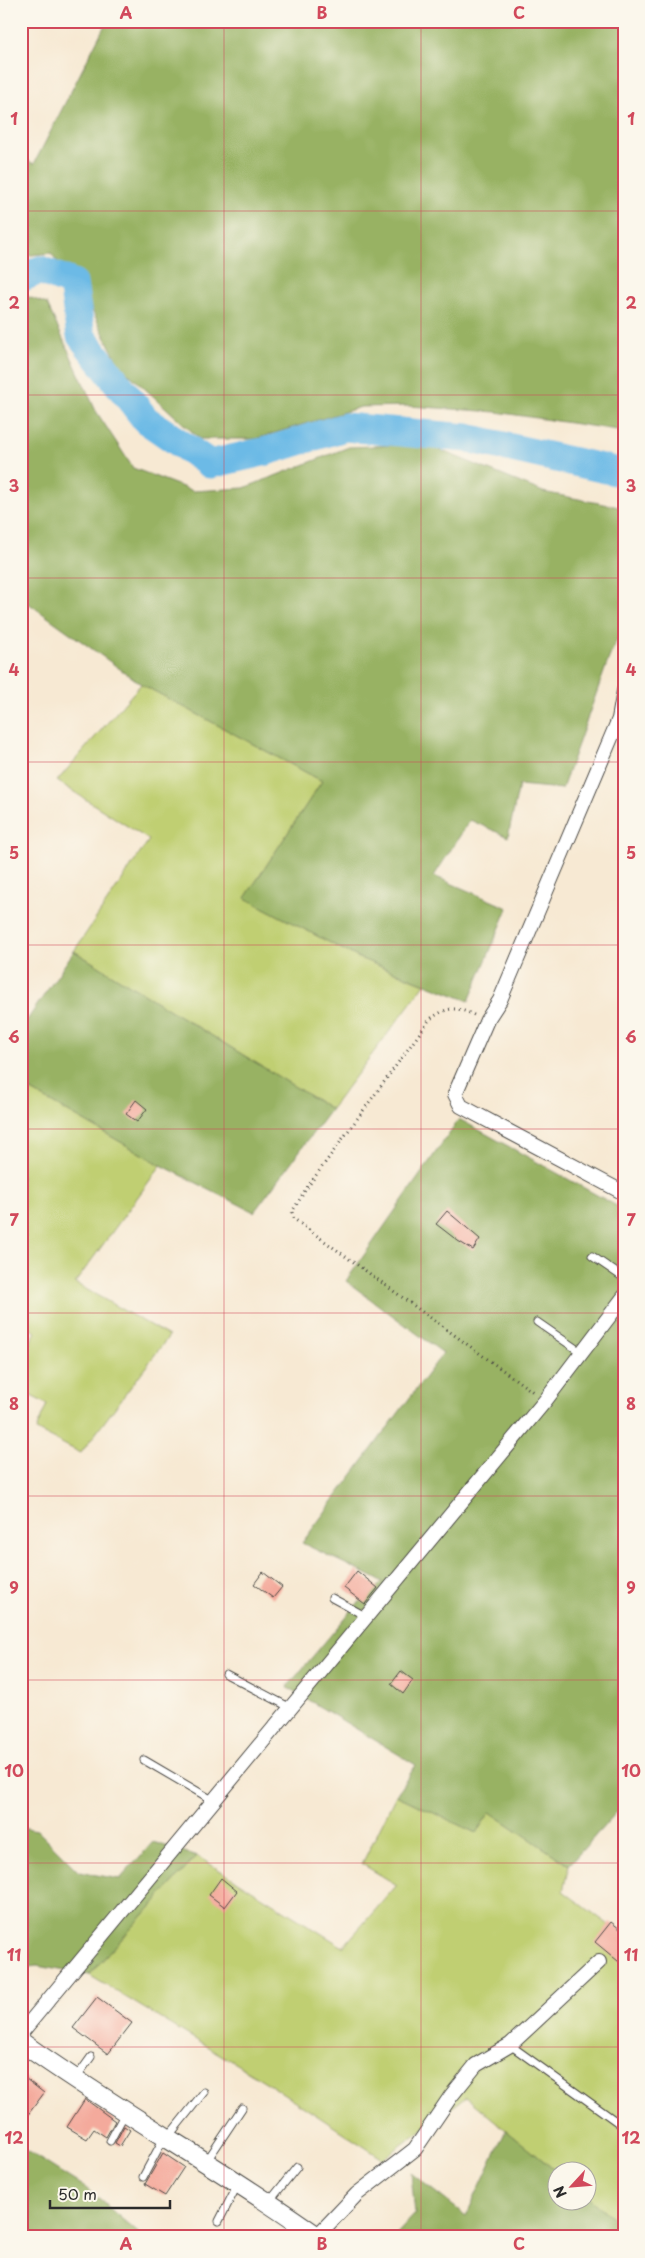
<svg xmlns="http://www.w3.org/2000/svg" width="645" height="2258" font-family="'Playpen Sans',sans-serif">
	<style>
		.green { fill: #c0cf72; stroke: #767d4e }
		.forest { fill: #98b264; stroke: #626e48 }
		.lines { fill: none; stroke-linecap: round; stroke-linejoin: round }
		.river { stroke: #6cbae6; stroke-width: 29 }
		.building { fill: #f4aa9c }
		.lane-casing { stroke: #4a4844; stroke-width: 9 }
		.street-casing { stroke: #4a4844; stroke-width: 16 }
		.secondary-casing { stroke: #4a4844; stroke-width: 21 }
		.path { stroke: #4a4844; stroke-width: 3; stroke-dasharray: 1 4; stroke-linecap: butt }
		.lane { stroke: #fff; stroke-width: 7 }
		.street { stroke: #fff; stroke-width: 14 }
		.secondary { stroke: #fff; stroke-width: 19 }
		.grid { fill: none; stroke: #d1495b; stroke-width: 1; stroke-opacity: 0.55 }
		.neatline { fill: none; stroke: #d1495b; stroke-width: 2 }
		.grid-label { font-size: 16px; text-anchor: middle; font-weight: bold; fill: #d1495b }
	</style>
	<rect width="100%" height="100%" fill="#fbf7ec"/>
	<filter id="ink" filterUnits="userSpaceOnUse"><feTurbulence type="fractalNoise" baseFrequency=".02" numOctaves="2"/><feDisplacementMap in="SourceGraphic" scale="10" xChannelSelector="R" yChannelSelector="G"/><feConvolveMatrix kernelMatrix="1 2 1 2 8 2 1 2 1" color-interpolation-filters="sRGB"/></filter>
	<filter id="wash" filterUnits="userSpaceOnUse"><feTurbulence type="fractalNoise" baseFrequency=".0096" numOctaves="4" result="noise"/><feDisplacementMap in="SourceGraphic" scale="20" xChannelSelector="R" yChannelSelector="G"/><feGaussianBlur stdDeviation="1.12" result="paint"/><feColorMatrix in="noise" values="0 0 0 0 0 0 0 0 0 0 0 0 0 0 0 0 0 1.4 0 .05"/><feComposite in="paint" operator="in"/></filter>
	<g filter="url(#wash)">
		<rect width="100%" height="100%" fill="#f7e9d3"/>
		<!-- green -->
		<g class="green">
			<polygon points="141,684 322,781 245,898 359,958 425,984 331,1109 74,951 149,840 57,781"/>
			<polygon points="21,1085 161,1165 75,1283 169,1336 81,1453 36,1430 47,1404 21,1391 21,1358 36,1332 21,1324"/>
			<polygon points="396,1795 476,1833 490,1812 569,1865 563,1891 624,1936 624,2227 588,2197 588,2170 558,2170 557,2172 466,2097 383,2159 269,2084 89,1975 197,1856 343,1947 397,1885 362,1864"/>
		</g>
		<!-- forest -->
		<g class="forest">
			<polygon points="107,21 624,21 624,431 496,412 409,406 361,407 255,439 200,439 119,365 89,304 51,253 21,256 21,156 34,164"/>
			<polygon points="21,294 47,304 96,411 133,468 193,491 244,488 349,447 425,444 543,492 624,508 624,623 609,658 562,789 519,785 508,837 470,820 434,876 508,908 469,1001 359,958 245,898 322,781 141,684 21,598"/>
			<polygon points="74,951 331,1109 254,1212 161,1165 21,1085 21,1029"/>
			<polygon points="459,1119 624,1210 624,1804 569,1865 490,1812 476,1833 396,1795 416,1765 287,1687 356,1605 383,1582 302,1543 443,1353 346,1281"/>
			<polygon points="21,1827 37,1830 79,1872 120,1879 153,1842 197,1856 89,1975 37,1966 21,1968"/>
			<polygon points="506,2130 557,2172 558,2200 588,2200 588,2197 624,2227 624,2237 394,2237 415,2214 411,2173 466,2216"/>
			<polygon points="21,2147 87,2189 143,2237 21,2237"/>
		</g>
		<g class="lines">
			<!-- river -->
			<polyline class="river" points="21,278 40,270 73,283 81,336 146,420 210,464 267,451 345,427 467,438 624,473"/>
		</g>
		<g id="blocks">
			<!-- building -->
			<g class="building">
				<polygon points="136,1100 147,1109 137,1122 126,1114"/>
				<polygon points="447,1211 480,1239 473,1250 458,1241 436,1224"/>
				<polygon points="357,1571 378,1588 365,1604 344,1588"/>
				<polygon points="263,1572 282,1587 273,1598 254,1584"/>
				<polygon points="401,1671 413,1680 403,1694 391,1684"/>
				<polygon points="221,1878 237,1891 225,1907 209,1895"/>
				<polygon points="611,1922 624,1932 624,1966 595,1942"/>
				<polygon points="97,1997 132,2023 108,2054 73,2028"/>
				<polygon points="21,2075 44,2093 21,2124"/>
				<polygon points="85,2099 115,2121 106,2137 94,2129 87,2139 67,2127"/>
				<polygon points="124,2126 130,2130 120,2146 115,2143"/>
				<polygon points="163,2153 184,2167 165,2196 145,2184"/>
			</g>
		</g>
	</g>
	<g filter="url(#ink)">
		<use href="#blocks" fill-opacity="0" stroke="#4a4844" stroke-width="1"/>
		<g class="lines">
			<!-- lane casing -->
			<g class="lane-casing">
				<g id="lane">
					<polyline points="592,1256 624,1278"/>
					<polyline points="537,1322 582,1353"/>
					<polyline points="332,1598 367,1617"/>
					<polyline points="226,1674 291,1708"/>
					<polyline points="144,1760 214,1801"/>
					<polyline points="510,2045 624,2127"/>
					<polyline points="76,2078 91,2057"/>
					<polyline points="168,2137 204,2092"/>
					<polyline points="110,2141 125,2113"/>
					<polyline points="206,2162 242,2108"/>
					<polyline points="143,2177 164,2138"/>
					<polyline points="269,2202 297,2167"/>
					<polyline points="219,2221 238,2184"/>
				</g>
			</g>
			<!-- street casing -->
			<g class="street-casing">
				<g id="street">
					<polyline points="624,691 619,719 500,1000 487,1020 455,1094 461,1106 624,1193"/>
					<polyline points="21,2033 545,1401 624,1297"/>
					<polyline points="317,2236 357,2194 415,2149 451,2096 476,2065 510,2045 599,1962"/>
				</g>
			</g>
			<!-- secondary casing -->
			<g class="secondary-casing">
				<path id="secondary" d="M21,2042C117,2111 222,2168 318,2237"/>
			</g>
			<!-- path -->
			<path class="path" d="M474,1015C454,1006 448,1007 430,1019L306,1189L292,1212L294,1219L533,1392"/>
			<!-- lane -->
			<use href="#lane" class="lane"/>
			<!-- street -->
			<use href="#street" class="street"/>
			<!-- secondary -->
			<use href="#secondary" class="secondary"/>
		</g>
	</g>
	<!-- grid -->
	<path class="grid" d="M224,21V2237M421,21V2237M21,211H624M21,395H624M21,578H624M21,762H624M21,945H624M21,1129H624M21,1313H624M21,1496H624M21,1680H624M21,1863H624M21,2047H624"/>
	<!-- margin -->
	<rect width="645" height="2258" fill="none" stroke="#fbf7ec" stroke-width="55"/>
	<!-- north arrow -->
	<g transform="translate(572 2186) rotate(244)"><circle r="24" fill="#fbf7ec" stroke="#a8a59f"/>
	<path d="M0-4L9 19L0 12L-9 19Z" fill="#d1495b"/>
	<text y="-8" font-size="14" font-weight="bold" text-anchor="middle" fill="#2b2b2b">N</text>
	</g>
	<!-- scale -->
	<path d="M50 2200v8h120v-8" fill="none" stroke="#2b2b2b" stroke-width="2.5"/>
	<text x="58" y="2200" font-size="15" fill="#2b2b2b" stroke="#fbf7ec" stroke-width="4" paint-order="stroke">50 m</text>
	<rect x="28" y="28" width="590" height="2202" class="neatline"/>
	<g class="grid-label">
		<text x="126" y="19">A</text>
		<text x="322" y="19">B</text>
		<text x="519" y="19">C</text>
		<text x="14" y="125">1</text>
		<text x="631" y="125">1</text>
		<text x="14" y="309">2</text>
		<text x="631" y="309">2</text>
		<text x="14" y="492">3</text>
		<text x="631" y="492">3</text>
		<text x="14" y="676">4</text>
		<text x="631" y="676">4</text>
		<text x="14" y="859">5</text>
		<text x="631" y="859">5</text>
		<text x="14" y="1043">6</text>
		<text x="631" y="1043">6</text>
		<text x="14" y="1226">7</text>
		<text x="631" y="1226">7</text>
		<text x="14" y="1410">8</text>
		<text x="631" y="1410">8</text>
		<text x="14" y="1594">9</text>
		<text x="631" y="1594">9</text>
		<text x="14" y="1777">10</text>
		<text x="631" y="1777">10</text>
		<text x="14" y="1961">11</text>
		<text x="631" y="1961">11</text>
		<text x="14" y="2144">12</text>
		<text x="631" y="2144">12</text>
		<text x="126" y="2250">A</text>
		<text x="322" y="2250">B</text>
		<text x="519" y="2250">C</text>
	</g>
</svg>
